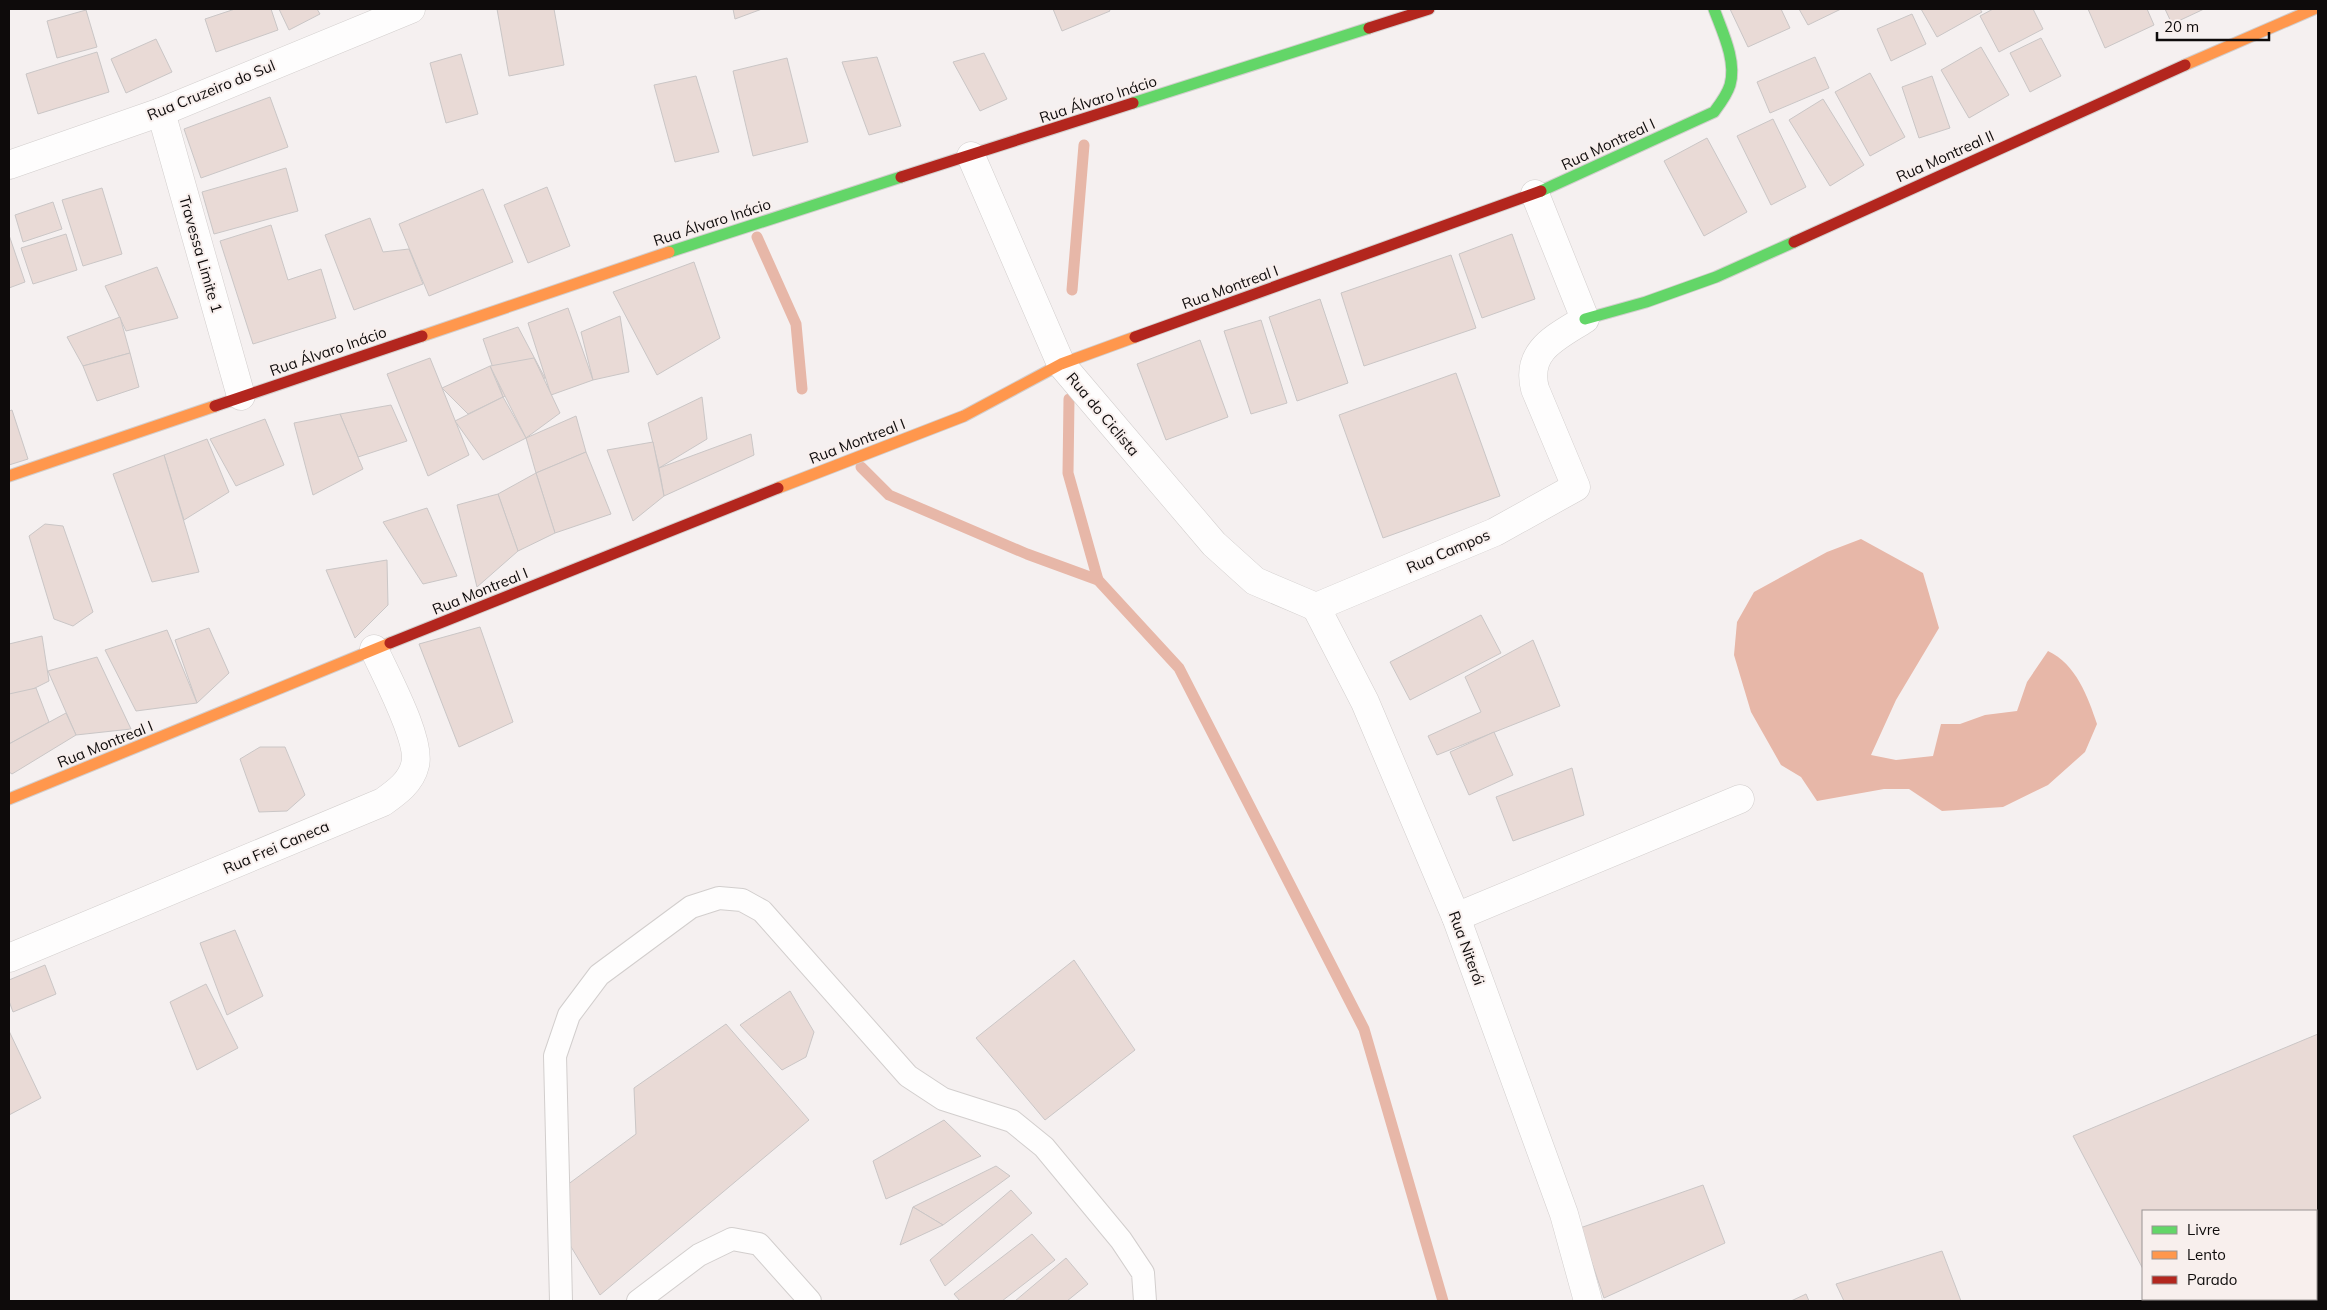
<svg xmlns="http://www.w3.org/2000/svg" width="2327" height="1310" font-family="Mulish,sans-serif">
	<style>
		.water { fill: #e7b7a8 }
		.lines { fill: none; stroke-linecap: round; stroke-linejoin: round }
		.stream { stroke: #e7b7a8; stroke-width: 11 }
		.building { fill: #e9dad6; stroke: #cac6c6 }
		.lane-casing { stroke: #d2cecd; stroke-width: 24 }
		.street-casing { stroke: #d2cecd; stroke-width: 29 }
		.fast-casing { stroke: #d2cecd; stroke-width: 13 }
		.slow-casing { stroke: #d2cecd; stroke-width: 13 }
		.jam-casing { stroke: #d2cecd; stroke-width: 13 }
		.lane { stroke: #fefdfd; stroke-width: 22 }
		.street { stroke: #fefdfd; stroke-width: 28 }
		.fast { stroke: #63d668; stroke-width: 11 }
		.slow { stroke: #ff974d; stroke-width: 11 }
		.jam { stroke: #b3261e; stroke-width: 11 }
		.labels { text-anchor: middle; dominant-baseline: central; stroke-width: 4; stroke-linejoin: round; paint-order: stroke }
		.street-label { font-size: 15px; fill: #0e0b0b; stroke: #f8efed }
	</style>
	<rect width="100%" height="100%" fill="#f5f0f0"/>
	<!-- water -->
	<path class="water" d="M1861,539L1923,573L1939,628L1896,700L1871,755L1896,760L1933,756L1941,724H1960L1985,715L2017,711L2027,682L2048,651C2076,664 2088,697 2097,724L2085,752L2048,785L2003,807L1942,811L1909,789H1884L1817,801L1801,777L1781,765L1751,712L1734,655L1737,622L1754,592L1827,552Z"/>
	<g class="lines">
		<!-- stream -->
		<g class="stream">
			<polyline points="757,237 796,324 802,389"/>
			<polyline points="1072,290 1084,145"/>
			<polyline points="1069,399 1068,473 1098,580"/>
			<polyline points="861,467 889,495 1027,554 1098,580 1179,668 1364,1029 1443,1301"/>
		</g>
	</g>
	<!-- building -->
	<g class="building">
		<polygon points="235,9 271,9 278,30 216,52 205,19"/>
		<polygon points="279,9 317,9 320,14 289,30"/>
		<polygon points="497,9 554,9 564,65 509,76"/>
		<polygon points="733,9 762,9 735,19"/>
		<polygon points="1053,9 1109,9 1110,11 1062,31"/>
		<polygon points="1730,9 1781,9 1790,28 1748,47"/>
		<polygon points="1799,9 1841,9 1808,25"/>
		<polygon points="1921,9 1980,9 1982,12 1937,37"/>
		<polygon points="1993,9 2033,9 2043,29 1999,52 1980,16"/>
		<polygon points="2088,9 2147,9 2154,25 2105,48"/>
		<polygon points="2165,9 2204,9 2172,24"/>
		<polygon points="86,10 97,47 57,58 47,21"/>
		<polygon points="1912,14 1926,44 1891,61 1877,29"/>
		<polygon points="2041,38 2061,76 2030,92 2010,53"/>
		<polygon points="156,39 172,72 126,93 111,59"/>
		<polygon points="1981,47 2009,95 1969,118 1941,70"/>
		<polygon points="97,52 109,92 38,114 26,74"/>
		<polygon points="984,53 1007,99 980,111 953,62"/>
		<polygon points="461,54 478,114 446,123 430,63"/>
		<polygon points="877,57 901,126 869,135 842,62"/>
		<polygon points="1815,57 1829,88 1770,113 1757,82"/>
		<polygon points="787,58 808,142 753,156 733,71"/>
		<polygon points="1870,73 1905,137 1870,156 1835,92"/>
		<polygon points="696,76 719,152 675,162 654,85"/>
		<polygon points="1932,76 1950,128 1919,138 1902,87"/>
		<polygon points="270,97 288,147 201,178 184,129"/>
		<polygon points="1823,99 1864,165 1830,186 1789,120"/>
		<polygon points="1773,119 1806,187 1771,205 1737,136"/>
		<polygon points="1707,138 1747,212 1704,236 1664,161"/>
		<polygon points="286,168 298,211 214,234 202,192"/>
		<polygon points="547,187 570,246 528,263 504,205"/>
		<polygon points="102,188 122,254 83,266 62,200"/>
		<polygon points="483,189 513,262 429,296 399,224"/>
		<polygon points="53,202 62,229 23,242 15,215"/>
		<polygon points="370,218 383,252 409,249 423,284 354,310 325,235"/>
		<polygon points="271,225 288,280 321,269 336,318 253,344 220,241"/>
		<polygon points="66,234 77,270 33,284 21,248"/>
		<polygon points="1512,234 1535,299 1482,318 1459,254"/>
		<polygon points="9,235 25,282 9,288"/>
		<polygon points="1451,255 1476,328 1364,366 1341,293"/>
		<polygon points="694,262 720,338 657,375 613,292"/>
		<polygon points="157,267 178,318 126,331 105,286"/>
		<polygon points="1320,299 1348,383 1297,401 1269,317"/>
		<polygon points="568,308 593,380 551,395 528,323"/>
		<polygon points="620,316 629,372 593,380 581,332"/>
		<polygon points="120,317 130,353 83,366 67,337"/>
		<polygon points="1261,320 1287,403 1251,414 1224,331"/>
		<polygon points="518,327 545,378 503,397 483,339"/>
		<polygon points="1200,340 1228,417 1166,440 1137,364"/>
		<polygon points="130,353 139,387 97,401 83,366"/>
		<polygon points="430,358 469,455 428,476 387,374"/>
		<polygon points="534,358 560,413 526,438 490,366"/>
		<polygon points="490,366 503,397 468,414 442,388"/>
		<polygon points="1456,373 1500,496 1383,538 1339,415"/>
		<polygon points="503,397 526,438 483,460 455,421"/>
		<polygon points="702,397 707,439 659,468 648,423"/>
		<polygon points="391,405 407,441 358,457 340,414"/>
		<polygon points="12,410 28,459 9,465 9,411"/>
		<polygon points="340,414 363,469 313,495 294,423"/>
		<polygon points="576,416 586,452 536,473 526,438"/>
		<polygon points="265,419 284,465 236,486 210,439"/>
		<polygon points="751,434 754,455 664,496 659,468"/>
		<polygon points="207,439 229,492 184,520 164,455"/>
		<polygon points="653,442 664,496 633,521 607,450"/>
		<polygon points="586,452 611,514 555,533 536,473"/>
		<polygon points="164,455 199,572 152,582 113,474"/>
		<polygon points="536,473 555,533 518,551 498,494"/>
		<polygon points="498,494 518,551 477,587 457,505"/>
		<polygon points="427,508 457,576 423,584 383,522"/>
		<polygon points="45,524 63,526 93,612 73,626 54,619 29,536"/>
		<polygon points="387,560 388,605 355,638 326,570"/>
		<polygon points="1481,615 1501,653 1410,700 1390,662"/>
		<polygon points="480,627 513,722 459,747 419,644"/>
		<polygon points="209,628 229,673 197,703 175,640"/>
		<polygon points="167,630 197,703 136,711 105,650"/>
		<polygon points="42,636 49,681 23,694 9,696 9,644"/>
		<polygon points="1533,640 1560,706 1437,755 1428,736 1481,712 1465,677"/>
		<polygon points="97,657 131,729 76,735 48,671"/>
		<polygon points="36,688 49,722 9,744 9,694"/>
		<polygon points="66,713 76,735 12,774 9,772 9,744"/>
		<polygon points="1494,732 1513,775 1469,795 1450,752"/>
		<polygon points="260,747 285,747 305,795 287,811 259,812 240,759"/>
		<polygon points="1572,768 1584,815 1513,841 1496,797"/>
		<polygon points="235,930 263,996 227,1015 200,943"/>
		<polygon points="1074,960 1135,1050 1045,1120 976,1038"/>
		<polygon points="45,965 56,994 13,1012 9,1001 9,980"/>
		<polygon points="206,984 238,1048 197,1070 170,1002"/>
		<polygon points="790,991 814,1032 806,1057 782,1070 740,1025"/>
		<polygon points="726,1024 809,1120 600,1295 564,1235 563,1188 636,1134 634,1088"/>
		<polygon points="9,1031 41,1098 9,1115"/>
		<polygon points="2318,1034 2318,1301 2160,1301 2159,1299 2316,1299 2316,1211 2143,1211 2143,1269 2073,1136"/>
		<polygon points="944,1120 981,1156 886,1199 873,1161"/>
		<polygon points="996,1166 1010,1176 943,1225 913,1207"/>
		<polygon points="1703,1185 1725,1243 1604,1298 1580,1228"/>
		<polygon points="1011,1190 1032,1213 945,1286 930,1260"/>
		<polygon points="913,1207 943,1225 900,1245"/>
		<polygon points="1032,1234 1055,1260 1002,1301 960,1301 954,1294"/>
		<polygon points="1942,1251 1961,1301 1844,1301 1836,1284"/>
		<polygon points="1066,1258 1088,1284 1067,1301 1015,1301"/>
		<polygon points="1806,1294 1809,1301 1791,1301"/>
	</g>
	<g class="lines">
		<!-- lane casing -->
		<g class="lane-casing">
			<g id="lane">
				<polyline points="561,1301 555,1056 569,1015 599,975 691,907 719,898 742,900 762,911 908,1076 943,1099 1012,1121 1044,1147 1121,1240 1143,1273 1145,1301"/>
				<polyline points="638,1301 699,1255 732,1239 759,1244 810,1301"/>
			</g>
		</g>
		<!-- street casing -->
		<g class="street-casing">
			<g id="street">
				<polyline points="161,112 241,396"/>
				<polyline points="971,156 1061,364 1214,544 1255,581 1316,607"/>
				<polyline points="9,165 161,112 411,9"/>
				<polyline points="1316,607 1365,702 1456,917 1564,1214 1588,1301"/>
				<path d="M1316,607L1495,532L1576,487L1535,389C1525,350 1557,337 1585,319L1535,194"/>
				<polyline points="1456,917 1740,799"/>
				<path d="M9,958L383,802C397,792 411,782 415,765C422,741 385,674 374,649"/>
			</g>
		</g>
		<!-- fast casing -->
		<g class="fast-casing">
			<g id="fast">
				<polyline points="1133,103 1369,28"/>
				<path d="M1541,191L1714,112C1720,104 1727,95 1730,85C1737,61 1722,31 1714,9"/>
				<polyline points="669,252 901,177"/>
				<polyline points="1585,319 1646,302 1716,277 1794,242"/>
			</g>
		</g>
		<!-- slow casing -->
		<g class="slow-casing">
			<g id="slow">
				<polyline points="2185,65 2314,9"/>
				<polyline points="422,336 669,252"/>
				<polyline points="9,476 215,406"/>
				<polyline points="778,488 964,416 1061,364 1135,337"/>
				<polyline points="9,799 390,643"/>
			</g>
		</g>
		<!-- jam casing -->
		<g class="jam-casing">
			<g id="jam">
				<polyline points="1369,28 1429,9"/>
				<polyline points="901,177 1133,103"/>
				<polyline points="1794,242 2185,65"/>
				<polyline points="1135,337 1541,191"/>
				<polyline points="215,406 422,336"/>
				<polyline points="390,643 778,488"/>
			</g>
		</g>
		<!-- lane -->
		<use href="#lane" class="lane"/>
		<!-- street -->
		<use href="#street" class="street"/>
		<!-- fast -->
		<use href="#fast" class="fast"/>
		<!-- slow -->
		<use href="#slow" class="slow"/>
		<!-- jam -->
		<use href="#jam" class="jam"/>
	</g>
	<g class="labels">
		<!-- street labels -->
		<g class="street-label">
			<text transform="translate(211 90) rotate(-22)">Rua Cruzeiro do Sul</text>
			<text transform="translate(1098 99) rotate(-18)">Rua Álvaro Inácio</text>
			<text transform="translate(1608 144) rotate(-25)">Rua Montreal I</text>
			<text transform="translate(1945 156) rotate(-24)">Rua Montreal II</text>
			<text transform="translate(712 222) rotate(-18)">Rua Álvaro Inácio</text>
			<text transform="translate(201 254) rotate(74)">Travessa Limite 1</text>
			<text transform="translate(1230 287) rotate(-20)">Rua Montreal I</text>
			<text transform="translate(328 351) rotate(-19)">Rua Álvaro Inácio</text>
			<text transform="translate(1103 414) rotate(50)">Rua do Ciclista</text>
			<text transform="translate(857 441) rotate(-21)">Rua Montreal I</text>
			<text transform="translate(1448 551) rotate(-23)">Rua Campos</text>
			<text transform="translate(480 591) rotate(-22)">Rua Montreal I</text>
			<text transform="translate(105 744) rotate(-22)">Rua Montreal I</text>
			<text transform="translate(276 847) rotate(-23)">Rua Frei Caneca</text>
			<text transform="translate(1467 948) rotate(70)">Rua Niterói</text>
		</g>
	</g>
	<!-- border -->
	<rect width="2327" height="1310" fill="none" stroke="#0e0b0b" stroke-width="20"/>
	<!-- legend -->
	<rect x="2142" y="1210" width="175" height="90" fill="#f8efed" stroke="#9a9493"/>
	<rect x="2152" y="1226" width="25" height="8" fill="#63d668" stroke="#9a9493"/>
	<text x="2187" y="1235" font-size="15" fill="#0e0b0b">Livre</text>
	<rect x="2152" y="1251" width="25" height="8" fill="#ff974d" stroke="#9a9493"/>
	<text x="2187" y="1260" font-size="15" fill="#0e0b0b">Lento</text>
	<rect x="2152" y="1276" width="25" height="8" fill="#b3261e" stroke="#9a9493"/>
	<text x="2187" y="1285" font-size="15" fill="#0e0b0b">Parado</text>
	<!-- scale -->
	<path d="M2157 32v8h112v-8" fill="none" stroke="#0e0b0b" stroke-width="2.5"/>
	<text x="2164" y="32" font-size="15" fill="#0e0b0b" stroke="#f8efed" stroke-width="4" paint-order="stroke">20 m</text>
</svg>
